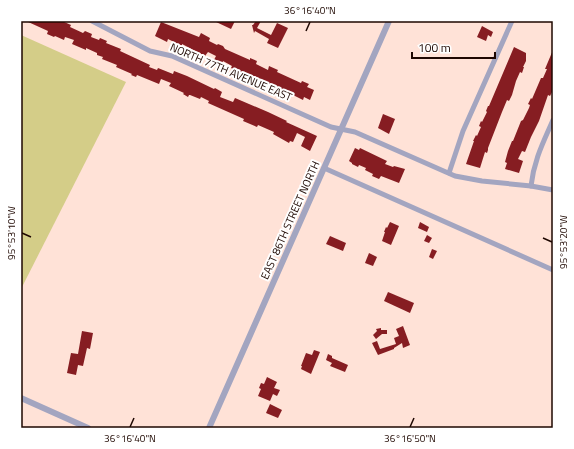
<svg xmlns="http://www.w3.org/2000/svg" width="574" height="449" font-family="'Titillium Web',sans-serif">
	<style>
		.green { fill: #d4cd88 }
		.building { fill: #861d22 }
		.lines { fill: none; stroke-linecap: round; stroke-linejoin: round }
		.minor { stroke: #a3a5c0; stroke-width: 5 }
		.tertiary { stroke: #a3a5c0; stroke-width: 6 }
		.ticks { fill: none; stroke: #1e0701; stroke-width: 1.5 }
		.labels { text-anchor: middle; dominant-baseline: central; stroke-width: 4; stroke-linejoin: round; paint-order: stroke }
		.street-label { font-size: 11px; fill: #1e0701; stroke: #fff }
		.neatline { fill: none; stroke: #1e0701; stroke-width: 1.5 }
		.ticks-label { font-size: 10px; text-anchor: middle; fill: #1e0701 }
	</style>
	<rect width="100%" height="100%" fill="#ffe2d7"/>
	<!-- green -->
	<polygon class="green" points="21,35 126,82 21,289"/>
	<!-- building -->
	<g class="building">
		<polygon points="26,21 62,21 71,25 70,27 83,33 85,31 92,34 91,37 99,40 100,38 107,41 106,43 121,49 120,51 150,65 149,67 157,70 158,68 173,74 174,71 187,76 214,89 215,88 222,92 220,97 233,102 235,98 268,112 287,121 286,122 317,136 310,151 301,146 305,137 297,133 293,142 290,141 289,143 273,134 274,132 258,125 257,127 243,121 244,119 208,103 209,101 201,97 200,99 190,95 189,95 188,97 183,94 184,93 169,86 171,83 161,79 159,84 137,75 136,77 131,75 132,74 116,67 117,65 102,59 103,57 97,55 97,53 86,48 86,50 72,44 74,40 65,37 64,40 55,36 54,37 47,34 48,31"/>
		<polygon points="214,21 235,21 231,29"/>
		<polygon points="256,21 261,21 257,28 271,35 277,23 288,28 278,48 267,43 269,39 255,31 254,33 252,25 253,25"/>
		<polygon points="161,22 199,37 201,33 210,38 209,41 217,45 218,44 223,46 225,49 250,60 250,58 257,61 256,64 268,70 269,66 278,70 277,72 301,83 302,81 309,84 307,87 314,90 310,100 304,97 303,100 285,91 284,92 268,83 267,84 260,81 261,79 251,75 250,77 231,68 232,66 223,61 222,64 214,60 216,56 208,52 205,56 182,44 182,46 168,39 167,42 155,36"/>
		<polygon points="482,26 493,32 491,37 488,35 486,41 477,37"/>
		<polygon points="514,47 526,53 526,61 523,67 524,67 522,73 520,72 516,81 512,95 509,101 507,100 502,112 488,148 488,150 487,153 485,152 480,168 466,164 474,141 473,141 476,135 477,136 481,127 479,126 481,121 482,122 487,112 486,111 488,106 489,106"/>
		<polygon points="553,50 553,90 550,96 548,95 539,121 531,137 525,152 522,151 518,159 523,161 519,173 505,169 507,163 505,162 508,151 512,141 513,141 521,121 523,120 529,108 530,105 528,104 531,98 532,99 541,78 543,78 547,69 545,69"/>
		<polygon points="383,114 395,119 389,134 378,128"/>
		<polygon points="355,148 359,150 360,148 387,161 385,164 393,167 394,166 405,169 399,183 381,176 379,179 372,176 373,174 365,170 366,168 359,165 358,167 352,164 352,163 349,161"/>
		<polygon points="390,222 399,226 391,245 382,241 385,232 384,232 386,227 387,228"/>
		<polygon points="420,222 429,227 427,232 418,228"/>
		<polygon points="427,235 432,238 429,243 424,241"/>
		<polygon points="330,236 346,243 343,251 326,244"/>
		<polygon points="432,249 437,251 433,259 429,257"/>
		<polygon points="369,253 377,257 373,266 365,263"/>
		<polygon points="388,292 414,303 410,313 384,301"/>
		<polygon points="403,326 410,345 403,348 402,343 394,348 394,349 378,355 372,343 377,341 380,349 396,344 394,338 399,336 396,329"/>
		<polygon points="381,328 381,330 387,330 387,334 382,334 376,339 373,335 377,331 376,329"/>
		<polygon points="82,331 93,333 90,349 87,348 83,366 78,365 76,375 67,373 71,353 78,354"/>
		<polygon points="314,350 320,352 311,374 301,369 302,366 301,366 306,353 312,355"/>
		<polygon points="328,354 332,356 332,358 348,365 345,372 330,366 332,363 326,360"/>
		<polygon points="267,377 277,382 274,388 280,390 277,396 273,394 270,401 258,396 261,389 259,388 261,383 264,384"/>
		<polygon points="270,404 282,410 278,418 266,413"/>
	</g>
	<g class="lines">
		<!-- minor -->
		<g class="minor">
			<polyline points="92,21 150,51 172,56 331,127 355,132 455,176 482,181 531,186 553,190"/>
			<polyline points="324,168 553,270"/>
			<polyline points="449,173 463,131 512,21"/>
			<path d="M531,186C534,160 543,143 553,120"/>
		</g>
		<!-- tertiary -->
		<g class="tertiary">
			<polyline points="21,398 88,428"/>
			<polyline points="209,428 389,21"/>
		</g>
	</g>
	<!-- ticks -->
	<path class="ticks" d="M306,31L310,22M22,233L31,237M543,238L552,242M130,427L134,418M410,427L414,418"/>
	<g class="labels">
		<!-- street labels -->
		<g class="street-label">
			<text transform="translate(231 72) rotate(23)">NORTH 77TH AVENUE EAST</text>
			<text transform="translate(290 220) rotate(-66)">EAST 86TH STREET NORTH</text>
		</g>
	</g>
	<!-- border -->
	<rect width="574" height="449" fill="none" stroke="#ffffff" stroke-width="44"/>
	<!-- scale -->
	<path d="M412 52v6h83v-6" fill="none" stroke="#1e0701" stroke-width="2"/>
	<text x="418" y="52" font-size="12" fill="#1e0701" stroke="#ffffff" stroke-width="3" paint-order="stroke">100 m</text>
	<rect x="22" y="22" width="530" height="405" class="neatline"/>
	<g class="ticks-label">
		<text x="310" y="14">36°16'40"N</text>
		<text transform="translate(11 233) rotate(-90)" y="4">95°53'10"W</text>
		<text transform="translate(563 242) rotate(-90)" y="4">95°53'20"W</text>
		<text x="130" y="442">36°16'40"N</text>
		<text x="410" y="442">36°16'50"N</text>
	</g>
</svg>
